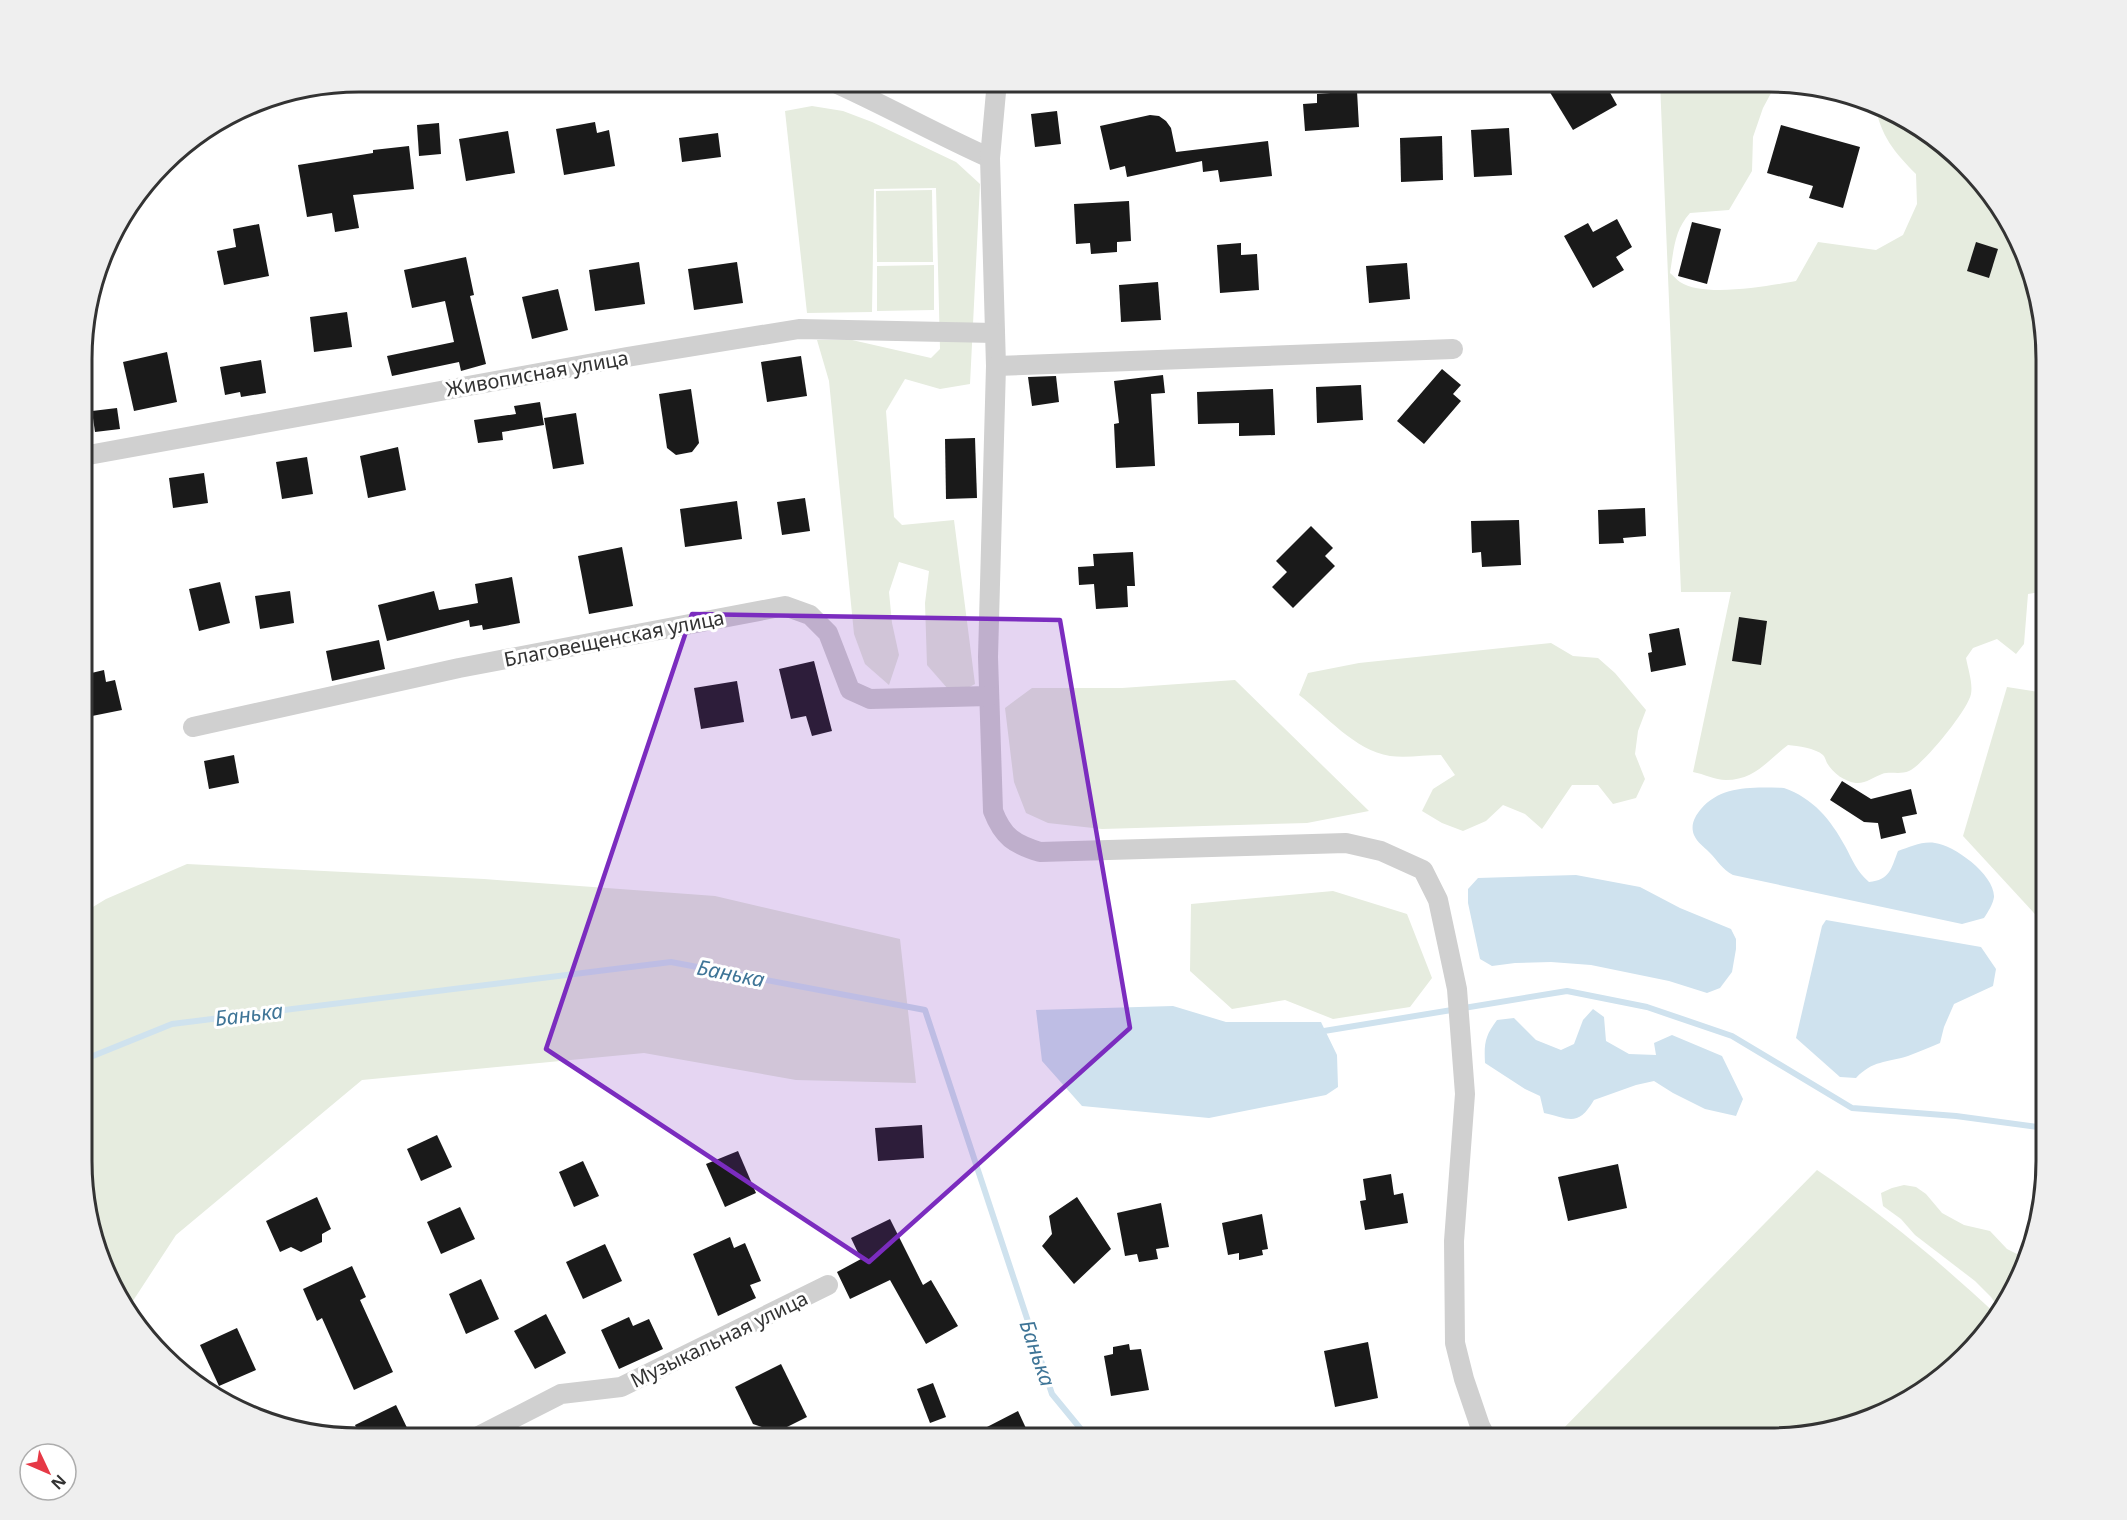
<svg xmlns="http://www.w3.org/2000/svg" width="2127" height="1520" font-family="'Noto Sans',sans-serif">
	<style>
		.green { fill: #e6ecdf }
		.water { fill: #cfe2ee }
		.lines { fill: none; stroke-linecap: round; stroke-linejoin: round }
		.stream { stroke: #cfe2ee; stroke-width: 6 }
		.building { fill: #1a1a1a }
		.street { stroke: #d0d0d0; stroke-width: 20 }
		.marked { fill: #7b2cbf; fill-opacity: 0.2; stroke: #7b2cbf; stroke-width: 4.5; stroke-linejoin: round }
		.labels { text-anchor: middle; dominant-baseline: central; stroke-width: 6; stroke-linejoin: round; paint-order: stroke }
		.street-label { font-size: 20px; fill: #333; stroke: #fff }
		.water-label { font-size: 21px; font-style: italic; fill: #3f7597; stroke: #fff }
		.rim { fill: none; stroke: #333; stroke-width: 3 }
	</style>
	<rect width="100%" height="100%" fill="#fff"/>
	<!-- green -->
	<g class="green">
		<path d="M1660,82H1777L1763,108L1753,137L1752,171L1729,210L1690,213C1674,231 1674,249 1670,273C1674,276 1677,280 1680,282C1704,298 1769,286 1796,281L1818,242L1876,250L1903,235L1917,204L1916,174C1894,152 1881,136 1875,105L1937,138L2017,236L2045,341V593L2040,592L2028,594L2024,644L2016,654L1997,639L1973,648L1966,658C1968,669 1973,683 1971,694C1968,710 1923,765 1909,771C1900,775 1890,771 1882,774C1874,777 1865,784 1856,783C1845,782 1833,773 1827,763C1826,761 1825,757 1823,755C1815,748 1798,746 1788,745C1768,760 1755,780 1726,780C1715,780 1704,774 1693,772L1731,592H1681Z"/>
		<polygon points="812,106 843,111 872,122 956,162 980,184 970,384 940,389 905,379 886,411 894,517 902,525 954,520 975,684 962,691 948,689 927,665 925,603 929,571 899,562 889,592 892,623 899,655 889,685 865,664 854,634 829,381 817,340 852,340 931,358 940,349 936,188 874,189 872,312 807,313 785,111"/>
		<polygon points="932,190 933,262 877,262 876,191"/>
		<polygon points="934,265 934,310 877,311 877,266"/>
		<path d="M1551,643L1573,656L1598,658L1615,673L1646,710L1638,731L1635,754L1645,779L1636,798L1613,804L1598,785H1572L1542,829L1525,814L1503,805L1486,821L1463,831L1442,823L1422,811L1433,789L1455,775L1441,755C1425,755 1407,758 1390,756C1354,750 1327,716 1299,695L1308,673L1359,663Z"/>
		<polygon points="1235,680 1369,811 1307,823 1102,829 1048,823 1026,813 1014,782 1005,708 1032,688 1122,688"/>
		<polygon points="2007,687 2045,693 2045,925 1963,836"/>
		<polygon points="187,864 484,879 715,896 900,939 916,1083 796,1080 644,1053 362,1080 176,1235 127,1310 118,1300 83,1197 83,913 106,899"/>
		<polygon points="1333,891 1407,914 1432,978 1410,1007 1333,1019 1285,1000 1232,1009 1190,971 1191,904"/>
		<path d="M1817,1170C1881,1213 1940,1262 1997,1315L1989,1330L1891,1410L1768,1439H1553Z"/>
		<polygon points="1904,1185 1916,1187 1926,1194 1942,1213 1964,1225 1990,1231 2007,1249 2017,1254 2032,1247 2000,1310 1991,1297 1975,1281 1915,1235 1901,1219 1883,1206 1881,1193 1892,1188"/>
	</g>
	<!-- water -->
	<g class="water">
		<path d="M1784,788C1813,798 1831,820 1845,846C1852,859 1857,872 1869,882C1890,880 1891,869 1898,851C1910,847 1922,841 1935,843C1954,845 1995,875 1994,897C1993,904 1988,912 1984,918L1962,924L1733,875C1722,869 1718,861 1709,852C1704,847 1697,842 1694,835C1690,825 1695,816 1701,809C1721,785 1755,787 1784,788Z"/>
		<polygon points="1576,875 1640,887 1680,908 1731,929 1736,939 1736,949 1732,972 1720,988 1707,993 1669,981 1591,965 1551,962 1515,963 1492,966 1480,959 1468,903 1468,889 1478,878"/>
		<path d="M1826,920L1981,947L1996,969L1993,986L1954,1004L1944,1027L1940,1043C1930,1047 1919,1052 1908,1056C1886,1063 1873,1060 1856,1078L1840,1077L1796,1038L1822,926Z"/>
		<polygon points="1173,1006 1226,1022 1321,1022 1337,1055 1338,1087 1326,1095 1209,1118 1082,1106 1042,1061 1036,1010"/>
		<path d="M1593,1009L1604,1017L1606,1041L1629,1054L1656,1055L1654,1043L1672,1035L1722,1056L1743,1099L1736,1116L1705,1109L1673,1093L1654,1081L1636,1085L1594,1100C1578,1127 1570,1119 1544,1113L1540,1096L1525,1089L1485,1063C1484,1043 1485,1036 1497,1020L1514,1018L1536,1040L1561,1050L1574,1044L1583,1020Z"/>
	</g>
	<g class="lines">
		<!-- stream -->
		<g class="stream">
			<polyline points="1318,1032 1567,991 1647,1007 1732,1036 1852,1108 1956,1116 2045,1128"/>
			<polyline points="83,1060 172,1024 671,962 925,1010 1052,1394 1089,1439"/>
		</g>
	</g>
	<!-- building -->
	<g class="building">
		<polygon points="1543,81 1604,82 1617,105 1573,130"/>
		<polygon points="1357,91 1359,127 1305,131 1303,104 1317,103 1317,94"/>
		<polygon points="1057,111 1061,144 1035,147 1031,114"/>
		<polygon points="1150,115 1159,116 1166,121 1171,128 1176,152 1268,141 1272,176 1220,182 1218,170 1203,172 1202,161 1127,177 1125,166 1110,170 1100,126"/>
		<polygon points="595,122 597,133 609,130 615,166 564,175 556,129"/>
		<polygon points="439,123 441,154 419,156 417,125"/>
		<polygon points="1781,125 1860,147 1843,208 1809,198 1813,186 1767,173"/>
		<polygon points="1509,128 1512,175 1474,177 1471,130"/>
		<polygon points="508,131 515,173 466,181 459,139"/>
		<polygon points="718,133 721,157 682,162 679,138"/>
		<polygon points="1442,136 1443,180 1401,182 1400,138"/>
		<polygon points="409,146 414,189 353,195 359,228 335,232 332,213 307,217 298,165 373,153 373,150"/>
		<polygon points="1129,201 1131,241 1117,242 1117,252 1091,254 1090,243 1076,244 1074,204"/>
		<polygon points="1617,219 1632,247 1616,257 1624,270 1593,288 1564,236 1588,223 1593,232"/>
		<polygon points="1692,222 1721,229 1707,284 1678,276"/>
		<polygon points="259,224 269,276 224,285 217,251 236,247 233,229"/>
		<polygon points="1976,242 1998,249 1989,278 1967,271"/>
		<polygon points="1241,243 1241,255 1257,254 1259,290 1220,293 1217,245"/>
		<polygon points="466,257 474,295 470,296 486,364 461,371 459,362 392,376 387,356 454,342 445,301 412,308 404,270"/>
		<polygon points="639,262 645,304 595,311 589,270"/>
		<polygon points="737,262 743,303 694,310 688,269"/>
		<polygon points="1407,263 1410,299 1369,303 1366,266"/>
		<polygon points="1158,282 1161,320 1121,322 1119,285"/>
		<polygon points="558,289 568,330 532,339 522,297"/>
		<polygon points="347,312 352,347 314,352 310,317"/>
		<polygon points="167,352 177,402 134,411 123,362"/>
		<polygon points="801,356 807,396 767,402 761,362"/>
		<polygon points="261,360 266,393 241,397 240,392 225,395 220,367"/>
		<polygon points="1442,369 1461,385 1453,394 1461,401 1424,444 1397,421"/>
		<polygon points="1163,375 1165,393 1151,394 1155,466 1116,468 1114,424 1119,423 1114,381"/>
		<polygon points="1056,376 1059,402 1032,406 1028,377"/>
		<polygon points="1361,385 1363,420 1317,423 1316,387"/>
		<polygon points="691,389 699,443 692,452 676,455 667,448 659,394"/>
		<polygon points="1273,389 1275,435 1239,436 1239,423 1198,424 1197,392"/>
		<polygon points="540,402 544,425 502,432 503,440 478,443 474,420 516,414 514,406"/>
		<polygon points="117,408 120,429 95,432 92,411"/>
		<polygon points="576,413 584,464 553,469 544,418"/>
		<polygon points="975,438 977,498 946,499 945,439"/>
		<polygon points="398,447 406,490 368,498 360,456"/>
		<polygon points="307,457 313,494 282,499 276,462"/>
		<polygon points="204,473 208,503 173,508 169,478"/>
		<polygon points="805,498 810,531 782,535 777,502"/>
		<polygon points="737,501 742,539 685,547 680,509"/>
		<polygon points="1645,508 1646,536 1623,538 1624,543 1599,544 1598,510"/>
		<polygon points="1519,520 1521,565 1482,567 1481,552 1472,553 1471,521"/>
		<polygon points="1311,526 1333,548 1325,556 1335,566 1293,608 1272,587 1287,572 1276,561"/>
		<polygon points="622,547 633,606 589,614 578,556"/>
		<polygon points="1133,552 1135,586 1127,586 1128,607 1096,609 1094,584 1079,585 1078,567 1094,566 1093,554"/>
		<polygon points="512,577 520,623 483,630 482,625 470,627 469,620 387,641 378,605 434,591 439,610 478,603 475,584"/>
		<polygon points="220,582 230,623 199,631 189,589"/>
		<polygon points="290,591 294,623 260,629 255,596"/>
		<polygon points="1739,617 1767,621 1761,665 1732,661"/>
		<polygon points="1679,628 1686,665 1651,672 1648,653 1652,652 1649,634"/>
		<polygon points="379,640 385,669 332,681 326,651"/>
		<polygon points="814,661 832,731 812,736 806,716 791,719 779,669"/>
		<polygon points="104,670 106,682 115,680 122,710 87,717 83,699 83,675"/>
		<polygon points="737,681 744,722 701,729 694,688"/>
		<polygon points="234,755 239,783 209,789 204,761"/>
		<polygon points="1842,781 1871,799 1911,789 1917,814 1902,817 1906,833 1881,839 1878,823 1864,822 1830,800"/>
		<polygon points="922,1125 924,1158 878,1161 875,1128"/>
		<polygon points="437,1135 452,1167 421,1181 407,1149"/>
		<polygon points="738,1151 756,1193 725,1207 706,1164"/>
		<polygon points="583,1161 599,1196 574,1207 559,1172"/>
		<polygon points="1618,1164 1627,1208 1568,1221 1558,1177"/>
		<polygon points="1391,1174 1394,1195 1403,1193 1408,1223 1365,1230 1360,1201 1366,1200 1363,1179"/>
		<polygon points="317,1197 331,1229 322,1234 322,1242 301,1252 291,1247 280,1252 266,1221"/>
		<polygon points="1077,1197 1111,1249 1074,1284 1042,1246 1052,1234 1049,1216"/>
		<polygon points="1161,1203 1169,1247 1156,1249 1158,1259 1139,1262 1137,1254 1125,1256 1117,1213"/>
		<polygon points="460,1207 475,1239 441,1254 427,1222"/>
		<polygon points="1262,1214 1268,1249 1262,1250 1263,1255 1239,1260 1239,1253 1228,1255 1222,1223"/>
		<polygon points="890,1219 923,1285 931,1280 958,1326 926,1344 890,1280 850,1299 837,1272 861,1259 851,1238"/>
		<polygon points="730,1237 734,1248 745,1243 761,1281 750,1285 756,1298 718,1316 693,1254"/>
		<polygon points="605,1244 622,1281 583,1299 566,1262"/>
		<polygon points="352,1266 366,1297 360,1300 393,1372 354,1390 322,1318 317,1321 303,1289"/>
		<polygon points="481,1279 499,1319 466,1334 449,1294"/>
		<polygon points="546,1314 566,1353 535,1369 514,1331"/>
		<polygon points="629,1317 633,1326 649,1319 663,1349 619,1369 601,1330"/>
		<polygon points="237,1328 256,1370 219,1386 200,1345"/>
		<polygon points="1368,1342 1378,1398 1335,1407 1324,1351"/>
		<polygon points="1129,1344 1130,1350 1141,1349 1149,1390 1111,1396 1104,1356 1113,1354 1113,1347"/>
		<polygon points="781,1364 807,1417 777,1432 753,1424 735,1387"/>
		<polygon points="933,1383 946,1417 930,1423 917,1389"/>
		<polygon points="396,1405 412,1438 361,1438 355,1425"/>
		<polygon points="1018,1411 1031,1439 993,1439 987,1427"/>
	</g>
	<g class="lines">
		<!-- street -->
		<g class="street">
			<path d="M831,81C885,105 936,134 990,158"/>
			<path d="M997,81L990,158L996,366L988,657L993,811C1003,837 1014,844 1040,852L1346,843L1381,851L1423,870L1438,900L1457,989L1465,1094L1454,1241L1455,1343L1464,1379L1480,1426L1487,1439"/>
			<polyline points="996,366 1453,349"/>
			<polyline points="83,456 627,357 799,329 995,333"/>
			<polyline points="193,727 459,668 785,606 810,615 828,633 850,690 870,699 989,696"/>
			<polyline points="475,1438 561,1394 621,1387 828,1285"/>
		</g>
	</g>
	<!-- marked area -->
	<path class="marked" d="M692,614L1060,620L1130,1028L869,1262L546,1049Z"/>
	<g class="labels">
		<!-- street labels -->
		<g class="street-label">
			<text transform="translate(537 373) rotate(-10)">Живописная улица</text>
			<text transform="translate(614 638) rotate(-11)">Благовещенская улица</text>
			<text transform="translate(719 1339) rotate(-26)">Музыкальная улица</text>
		</g>
		<!-- water labels -->
		<g class="water-label">
			<text transform="translate(731 973) rotate(11)">Банька</text>
			<text transform="translate(249 1014) rotate(-7)">Банька</text>
			<text transform="translate(1038 1353) rotate(71)">Банька</text>
		</g>
	</g>
	<!-- crop -->
	<path d="M0 0H2127V1520H0ZM359 92H1769A267 267 0 0 1 2036 359V1161A267 267 0 0 1 1769 1428H359A267 267 0 0 1 92 1161V359A267 267 0 0 1 359 92Z" fill="#efefef" fill-rule="evenodd"/>
	<path class="rim" d="M359 92H1769A267 267 0 0 1 2036 359V1161A267 267 0 0 1 1769 1428H359A267 267 0 0 1 92 1161V359A267 267 0 0 1 359 92Z"/>
	<!-- north arrow -->
	<g transform="translate(48 1472) rotate(134)"><circle r="28" fill="#ffffff" stroke="#adadad" stroke-width="1.5"/>
	<path d="M0-4.5L10 22L0 15L-10 22Z" fill="#e63946"/>
	<text y="-9" font-size="16" font-weight="bold" text-anchor="middle" fill="#333333">N</text>
	</g>
</svg>
